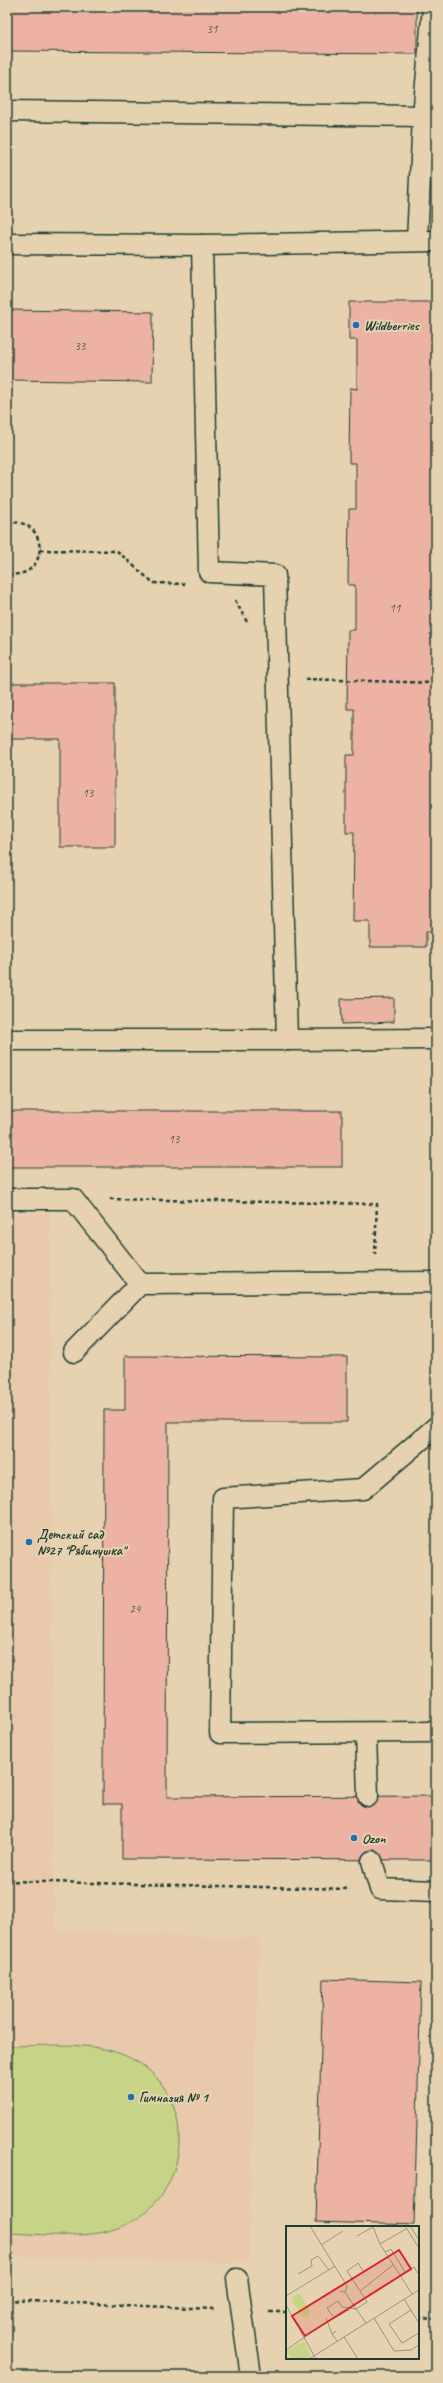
<svg xmlns="http://www.w3.org/2000/svg" width="443" height="2383" font-family="Caveat,sans-serif">
	<style>
		.built { fill: #e8c9ac }
		.green { fill: #c7d487; stroke: #73885e }
		.building { fill: #ecb3a4; stroke: #1f3d34 }
		.lines { fill: none; stroke-linecap: round; stroke-linejoin: round }
		.lane-casing { stroke: #1f3d34; stroke-width: 23 }
		.path { stroke: #1f3d34; stroke-width: 2.5; stroke-dasharray: 4 3; stroke-linecap: butt }
		.lane { stroke: #e6d2b0; stroke-width: 20 }
		.poi-dot { fill: #1f6fb2; stroke: #e6d2b0; stroke-width: 1.5 }
		.labels { text-anchor: middle; dominant-baseline: central; stroke-width: 4; stroke-linejoin: round; paint-order: stroke }
		.number-label { font-size: 12px; fill: #525a50 }
		.poi-label { font-size: 14px; font-weight: bold; fill: #1f3d34; stroke: #e6d2b0; text-anchor: start }
		.inset-road { fill: none; stroke: #96967e; stroke-width: 1 }
		.view { fill: #d62828; fill-opacity: 0.15; stroke: #d62828; stroke-width: 2 }
		.inset-edge { fill: none; stroke: #1f3d34; stroke-width: 2 }
	</style>
	<rect width="100%" height="100%" fill="#e6d2b0"/>
	<filter id="ink" filterUnits="userSpaceOnUse"><feTurbulence type="fractalNoise" baseFrequency=".025" numOctaves="2"/><feDisplacementMap in="SourceGraphic" scale="8" xChannelSelector="R" yChannelSelector="G"/><feConvolveMatrix kernelMatrix="1 2 1 2 8 2 1 2 1" color-interpolation-filters="sRGB"/></filter>
	<g filter="url(#ink)">
		<!-- built -->
		<polygon class="built" points="7,1213 50,1213 53,1872 56,1931 260,1938 248,2263 7,2256"/>
		<!-- green -->
		<path class="green" d="M7,2046C44,2046 87,2041 121,2054C200,2083 197,2196 121,2227C90,2240 41,2234 7,2233Z"/>
		<!-- building -->
		<g class="building">
			<polygon points="7,7 417,7 417,54 7,51"/>
			<polygon points="349,302 436,302 436,932 426,932 426,947 370,947 370,921 353,921 354,832 346,832 346,755 354,755 354,709 347,709 348,630 355,630 355,585 348,585 349,509 356,509 356,463 349,463 350,388 357,389 357,340 349,340"/>
			<polygon points="7,310 153,312 152,382 7,380"/>
			<polygon points="7,683 115,683 115,847 60,847 60,739 7,739"/>
			<polygon points="394,998 394,1022 342,1024 341,999"/>
			<rect x="7" y="1111" width="335" height="56"/>
			<polygon points="125,1356 347,1357 347,1422 168,1422 167,1797 436,1796 436,1860 122,1859 122,1804 103,1804 104,1410 125,1410"/>
			<polygon points="323,1979 421,1982 414,2225 316,2222"/>
		</g>
		<g class="lines">
			<!-- lane casing -->
			<g class="lane-casing">
				<g id="lane">
					<polyline points="7,111 423,116"/>
					<polyline points="417,241 423,116 433,7"/>
					<polyline points="7,244 202,245 436,241"/>
					<polyline points="202,245 209,572 275,575 287,1040 436,1039"/>
					<polyline points="7,1040 287,1040"/>
					<polyline points="7,1199 73,1199 140,1284"/>
					<polyline points="74,1352 140,1284 436,1282"/>
					<polyline points="436,1427 363,1489 223,1498 220,1733 436,1732"/>
					<polyline points="366,1734 368,1796"/>
					<polyline points="372,1861 380,1889 436,1891"/>
					<polyline points="237,2279 251,2376"/>
				</g>
			</g>
			<!-- path -->
			<g class="path">
				<path d="M7,523C50,515 51,581 7,574"/>
				<polyline points="40,550 117,551 153,583 185,584"/>
				<polyline points="235,600 248,624"/>
				<polyline points="305,679 436,683"/>
				<polyline points="110,1199 377,1204 375,1254"/>
				<polyline points="7,1881 350,1889"/>
				<polyline points="7,2300 214,2309"/>
				<polyline points="269,2312 287,2312"/>
				<polyline points="418,2318 436,2319"/>
			</g>
			<!-- lane -->
			<use href="#lane" class="lane"/>
		</g>
	</g>
	<!-- markers -->
	<g class="poi-dot">
		<circle cx="356" cy="325" r="4"/>
		<circle cx="29" cy="1542" r="4"/>
		<circle cx="354" cy="1838" r="4"/>
		<circle cx="131" cy="2097" r="4"/>
	</g>
	<g class="labels">
		<!-- number labels -->
		<g class="number-label">
			<text x="212" y="29">31</text>
			<text x="80" y="346">33</text>
			<text x="395" y="608">11</text>
			<text x="88" y="793">13</text>
			<text x="174" y="1139">13</text>
			<text x="135" y="1609">24</text>
		</g>
		<!-- poi labels -->
		<g class="poi-label">
			<text x="364" y="325">Wildberries</text>
			<text x="37" y="1534">Детский сад<tspan x="37" dy="16">№27 "Рябинушка"</tspan></text>
			<text x="362" y="1838">Ozon</text>
			<text x="139" y="2097">Гимназия № 1</text>
		</g>
	</g>
	<!-- overview -->
	<g transform="translate(286 2226)">
		<rect width="133" height="133" fill="#e6d2b0"/>
		<path d="M9,68L14,69L24,85L22,91L16,90L6,75ZM18,115L25,131L5,133L1,125Z" fill="#c7d487"/>
		<path class="inset-road" d="M24,0L61,60L59,66M119,0L133,22M124,0L133,14M87,1L94,18L126,68M71,10L87,1M94,18L120,3M35,19L57,5M99,26L105,23L119,46M12,48L26,40L25,34L32,30L43,44M114,49L128,41L133,49M54,65L59,66L70,83L56,81L52,75L41,82L48,92L63,84M74,65L61,45L72,37L77,45M0,70L49,40M118,73L133,97M0,79L30,133M125,84L103,98L116,117L133,107M40,92L46,108M88,92L108,125L125,124L133,119M80,97L70,83L81,76L74,65L107,39M50,105L46,108L51,115M58,111L72,133M0,124L19,111M23,133L133,64"/>
		<path class="view" d="M113,24L125,43L19,110L6,90Z"/>
		<rect width="133" height="133" class="inset-edge"/>
	</g>
	<!-- margin -->
	<rect width="443" height="2383" fill="none" stroke="#e6d2b0" stroke-width="24"/>
	<rect x="12" y="12" width="419" height="2359" fill="none" stroke="#1f3d34" stroke-width="1.5" filter="url(#ink)"/>
</svg>
